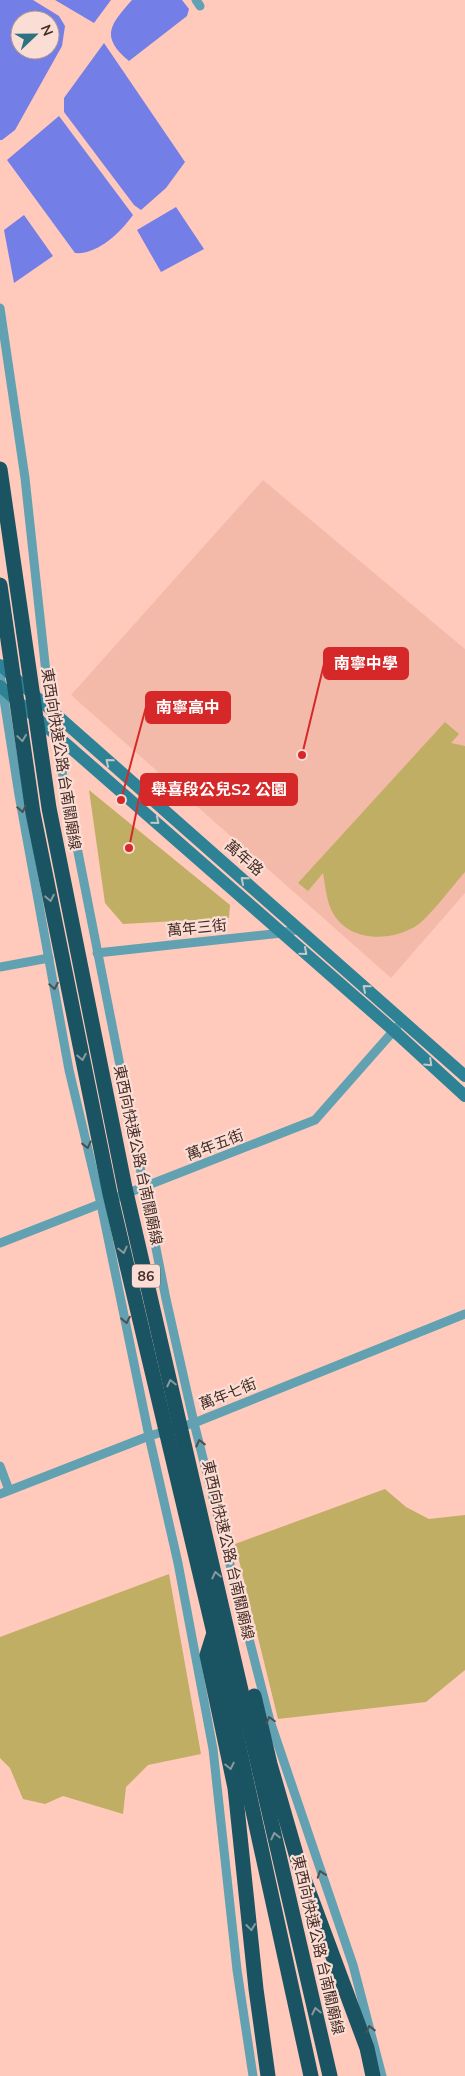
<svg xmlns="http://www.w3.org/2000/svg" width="465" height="2076" font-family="'Nunito Sans','Noto Sans TC',sans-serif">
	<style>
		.built { fill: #f4baa9 }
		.green { fill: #bfae63 }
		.water { fill: #747ee7; fill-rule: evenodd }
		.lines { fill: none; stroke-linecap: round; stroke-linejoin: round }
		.street { stroke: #61a1b2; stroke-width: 9 }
		.secondary { stroke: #2d8296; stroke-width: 12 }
		.highway { stroke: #1a5462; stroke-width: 15 }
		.oneway { stroke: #8a999c }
		.oneway2 { stroke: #c7c7c6 }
		.oneway3 { stroke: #4e504f }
		.labels { text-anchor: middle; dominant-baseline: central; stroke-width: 4.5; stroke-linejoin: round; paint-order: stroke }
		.shield { fill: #faded6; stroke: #7c625a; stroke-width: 1 }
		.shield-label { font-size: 14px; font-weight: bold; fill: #462d25 }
		.street-label { font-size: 15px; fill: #462d25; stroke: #faded6 }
		.leader { fill: none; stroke: #d62828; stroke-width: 2 }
		.callout-dot { fill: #d62828; stroke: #faded6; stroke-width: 2 }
		.callout { fill: #d62828; stroke: #d62828; stroke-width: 2 }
		.callout-label { font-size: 16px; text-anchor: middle; font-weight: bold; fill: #fff }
	</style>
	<rect width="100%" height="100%" fill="#ffcabb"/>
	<!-- built -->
	<polygon class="built" points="263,480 465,649 465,893 391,978 71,695"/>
	<!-- green -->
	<g class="green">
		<path d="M445,722L459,734L451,743L465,746V872C454,884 428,919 416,926C388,943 344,942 330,907C326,896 325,884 323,873L308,891L298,883Z"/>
		<polygon points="89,790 230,905 229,918 123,924 105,903"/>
		<polygon points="385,1489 406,1507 429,1519 465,1515 465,1670 426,1702 278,1719 235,1544"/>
		<polygon points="169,1574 201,1754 148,1765 126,1787 123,1814 63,1796 45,1804 23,1799 10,1768 0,1758 0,1637"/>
	</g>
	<!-- water -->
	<g class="water">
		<path d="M0,0H33L59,16L65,26L62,46L15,130L2,140H0ZM20,20H50V50H20Z"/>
		<polygon points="55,0 111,0 94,23"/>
		<path d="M132,0H182L189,9L187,16L129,61C99,36 111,24 132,0Z"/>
		<polygon points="104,43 185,162 166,188 141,210 134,205 64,112 64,98"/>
		<path d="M59,116L133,215C120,233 97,255 75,253L7,160Z"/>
		<polygon points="176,207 204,249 161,272 137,230"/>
		<polygon points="24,215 53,256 14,283 4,230"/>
	</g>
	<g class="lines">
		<!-- street -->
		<g class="street">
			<polyline points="196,0 200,6"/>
			<polyline points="0,308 25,478 50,710 166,1299 194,1423 270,1721 353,1965 382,2076"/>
			<polyline points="0,674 19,795 69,1070 101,1204 149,1436 178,1563 213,1749 237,1970 253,2076"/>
			<polyline points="97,953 282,933 299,929"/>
			<polyline points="0,967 49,958"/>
			<polyline points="0,1243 315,1120 397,1027"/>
			<polyline points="0,1466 9,1490"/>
			<polyline points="0,1494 149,1436 194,1423 465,1314"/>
		</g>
		<!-- secondary -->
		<g class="secondary">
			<polyline points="0,665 465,1076"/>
			<polyline points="0,686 393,1030 465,1096"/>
		</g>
		<!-- highway -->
		<g class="highway">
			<polyline points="0,469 49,808 125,1188 330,2076"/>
			<polyline points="0,585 33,813 110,1194 214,1633 311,2076"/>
			<polyline points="213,1636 207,1655 235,1788 256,1989 268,2076"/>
			<polyline points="254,1696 270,1764 300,1868 367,2048 373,2076"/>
		</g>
	</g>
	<!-- one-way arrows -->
	<defs><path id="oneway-chevron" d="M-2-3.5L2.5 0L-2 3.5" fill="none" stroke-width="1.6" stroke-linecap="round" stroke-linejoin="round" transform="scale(1.25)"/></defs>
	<g class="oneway">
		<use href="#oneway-chevron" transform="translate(22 738) rotate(82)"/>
		<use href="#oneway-chevron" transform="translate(50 898) rotate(79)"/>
		<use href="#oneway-chevron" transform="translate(82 1057) rotate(79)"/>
		<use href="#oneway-chevron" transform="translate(123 1250) rotate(77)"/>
		<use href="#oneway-chevron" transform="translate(171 1383) rotate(-103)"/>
		<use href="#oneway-chevron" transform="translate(216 1575) rotate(-103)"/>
		<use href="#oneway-chevron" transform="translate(230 1766) rotate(78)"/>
		<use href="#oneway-chevron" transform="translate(275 1836) rotate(-103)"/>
		<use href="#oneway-chevron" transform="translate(251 1927) rotate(84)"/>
		<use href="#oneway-chevron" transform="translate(316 2011) rotate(-102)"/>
	</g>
	<g class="oneway2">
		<use href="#oneway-chevron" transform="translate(109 762) rotate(-139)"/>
		<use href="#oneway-chevron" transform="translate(156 821) rotate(40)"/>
		<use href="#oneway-chevron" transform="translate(244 880) rotate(-139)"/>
		<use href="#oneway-chevron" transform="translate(304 952) rotate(41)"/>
		<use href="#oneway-chevron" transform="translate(366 988) rotate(-139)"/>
		<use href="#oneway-chevron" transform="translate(429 1063) rotate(43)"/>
	</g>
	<g class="oneway3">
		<use href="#oneway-chevron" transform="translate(22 809) rotate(80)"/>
		<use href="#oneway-chevron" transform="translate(54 986) rotate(80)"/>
		<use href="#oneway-chevron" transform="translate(87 1145) rotate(76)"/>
		<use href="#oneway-chevron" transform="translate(126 1320) rotate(79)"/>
		<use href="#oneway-chevron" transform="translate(200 1443) rotate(-104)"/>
		<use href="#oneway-chevron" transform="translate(270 1720) rotate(-106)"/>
		<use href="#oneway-chevron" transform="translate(321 1874) rotate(-109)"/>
		<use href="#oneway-chevron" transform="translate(370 2029) rotate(-104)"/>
	</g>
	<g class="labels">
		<!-- shield labels -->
		<rect class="shield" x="132" y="1264.5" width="28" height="23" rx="4"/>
		<g class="shield-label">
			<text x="146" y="1276">86</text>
		</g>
		<!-- street labels -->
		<g class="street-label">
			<text transform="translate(61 759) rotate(81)">東西向快速公路 台南關廟線</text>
			<text transform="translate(244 858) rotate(41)">萬年路</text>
			<text transform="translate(197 928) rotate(-6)">萬年三街</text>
			<text transform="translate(215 1145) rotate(-21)">萬年五街</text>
			<text transform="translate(138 1155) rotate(78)">東西向快速公路 台南關廟線</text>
			<text transform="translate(228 1394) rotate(-22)">萬年七街</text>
			<text transform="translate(228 1550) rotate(77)">東西向快速公路 台南關廟線</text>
			<text transform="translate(318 1945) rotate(77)">東西向快速公路 台南關廟線</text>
		</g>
	</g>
	<!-- callouts -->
	<path class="leader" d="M302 755L324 664M121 800L146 707M129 848L141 789"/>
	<g class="callout-dot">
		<circle cx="302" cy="755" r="5"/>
		<circle cx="121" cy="800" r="5"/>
		<circle cx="129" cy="848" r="5"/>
	</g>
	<g class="callout">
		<rect x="324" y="648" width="84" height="31" rx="5"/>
		<rect x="146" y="692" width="84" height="31" rx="5"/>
		<rect x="141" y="774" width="156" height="31" rx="5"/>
	</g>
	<g class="callout-label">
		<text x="366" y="669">南寧中學</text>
		<text x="188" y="713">南寧高中</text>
		<text x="219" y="795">舉喜段公兒S2 公園</text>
	</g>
	<!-- north arrow -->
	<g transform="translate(35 35) rotate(68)"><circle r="24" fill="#faded6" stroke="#b2978f"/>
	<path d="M0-4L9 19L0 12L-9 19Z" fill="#2d7182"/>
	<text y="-8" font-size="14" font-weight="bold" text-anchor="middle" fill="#462d25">N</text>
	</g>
</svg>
